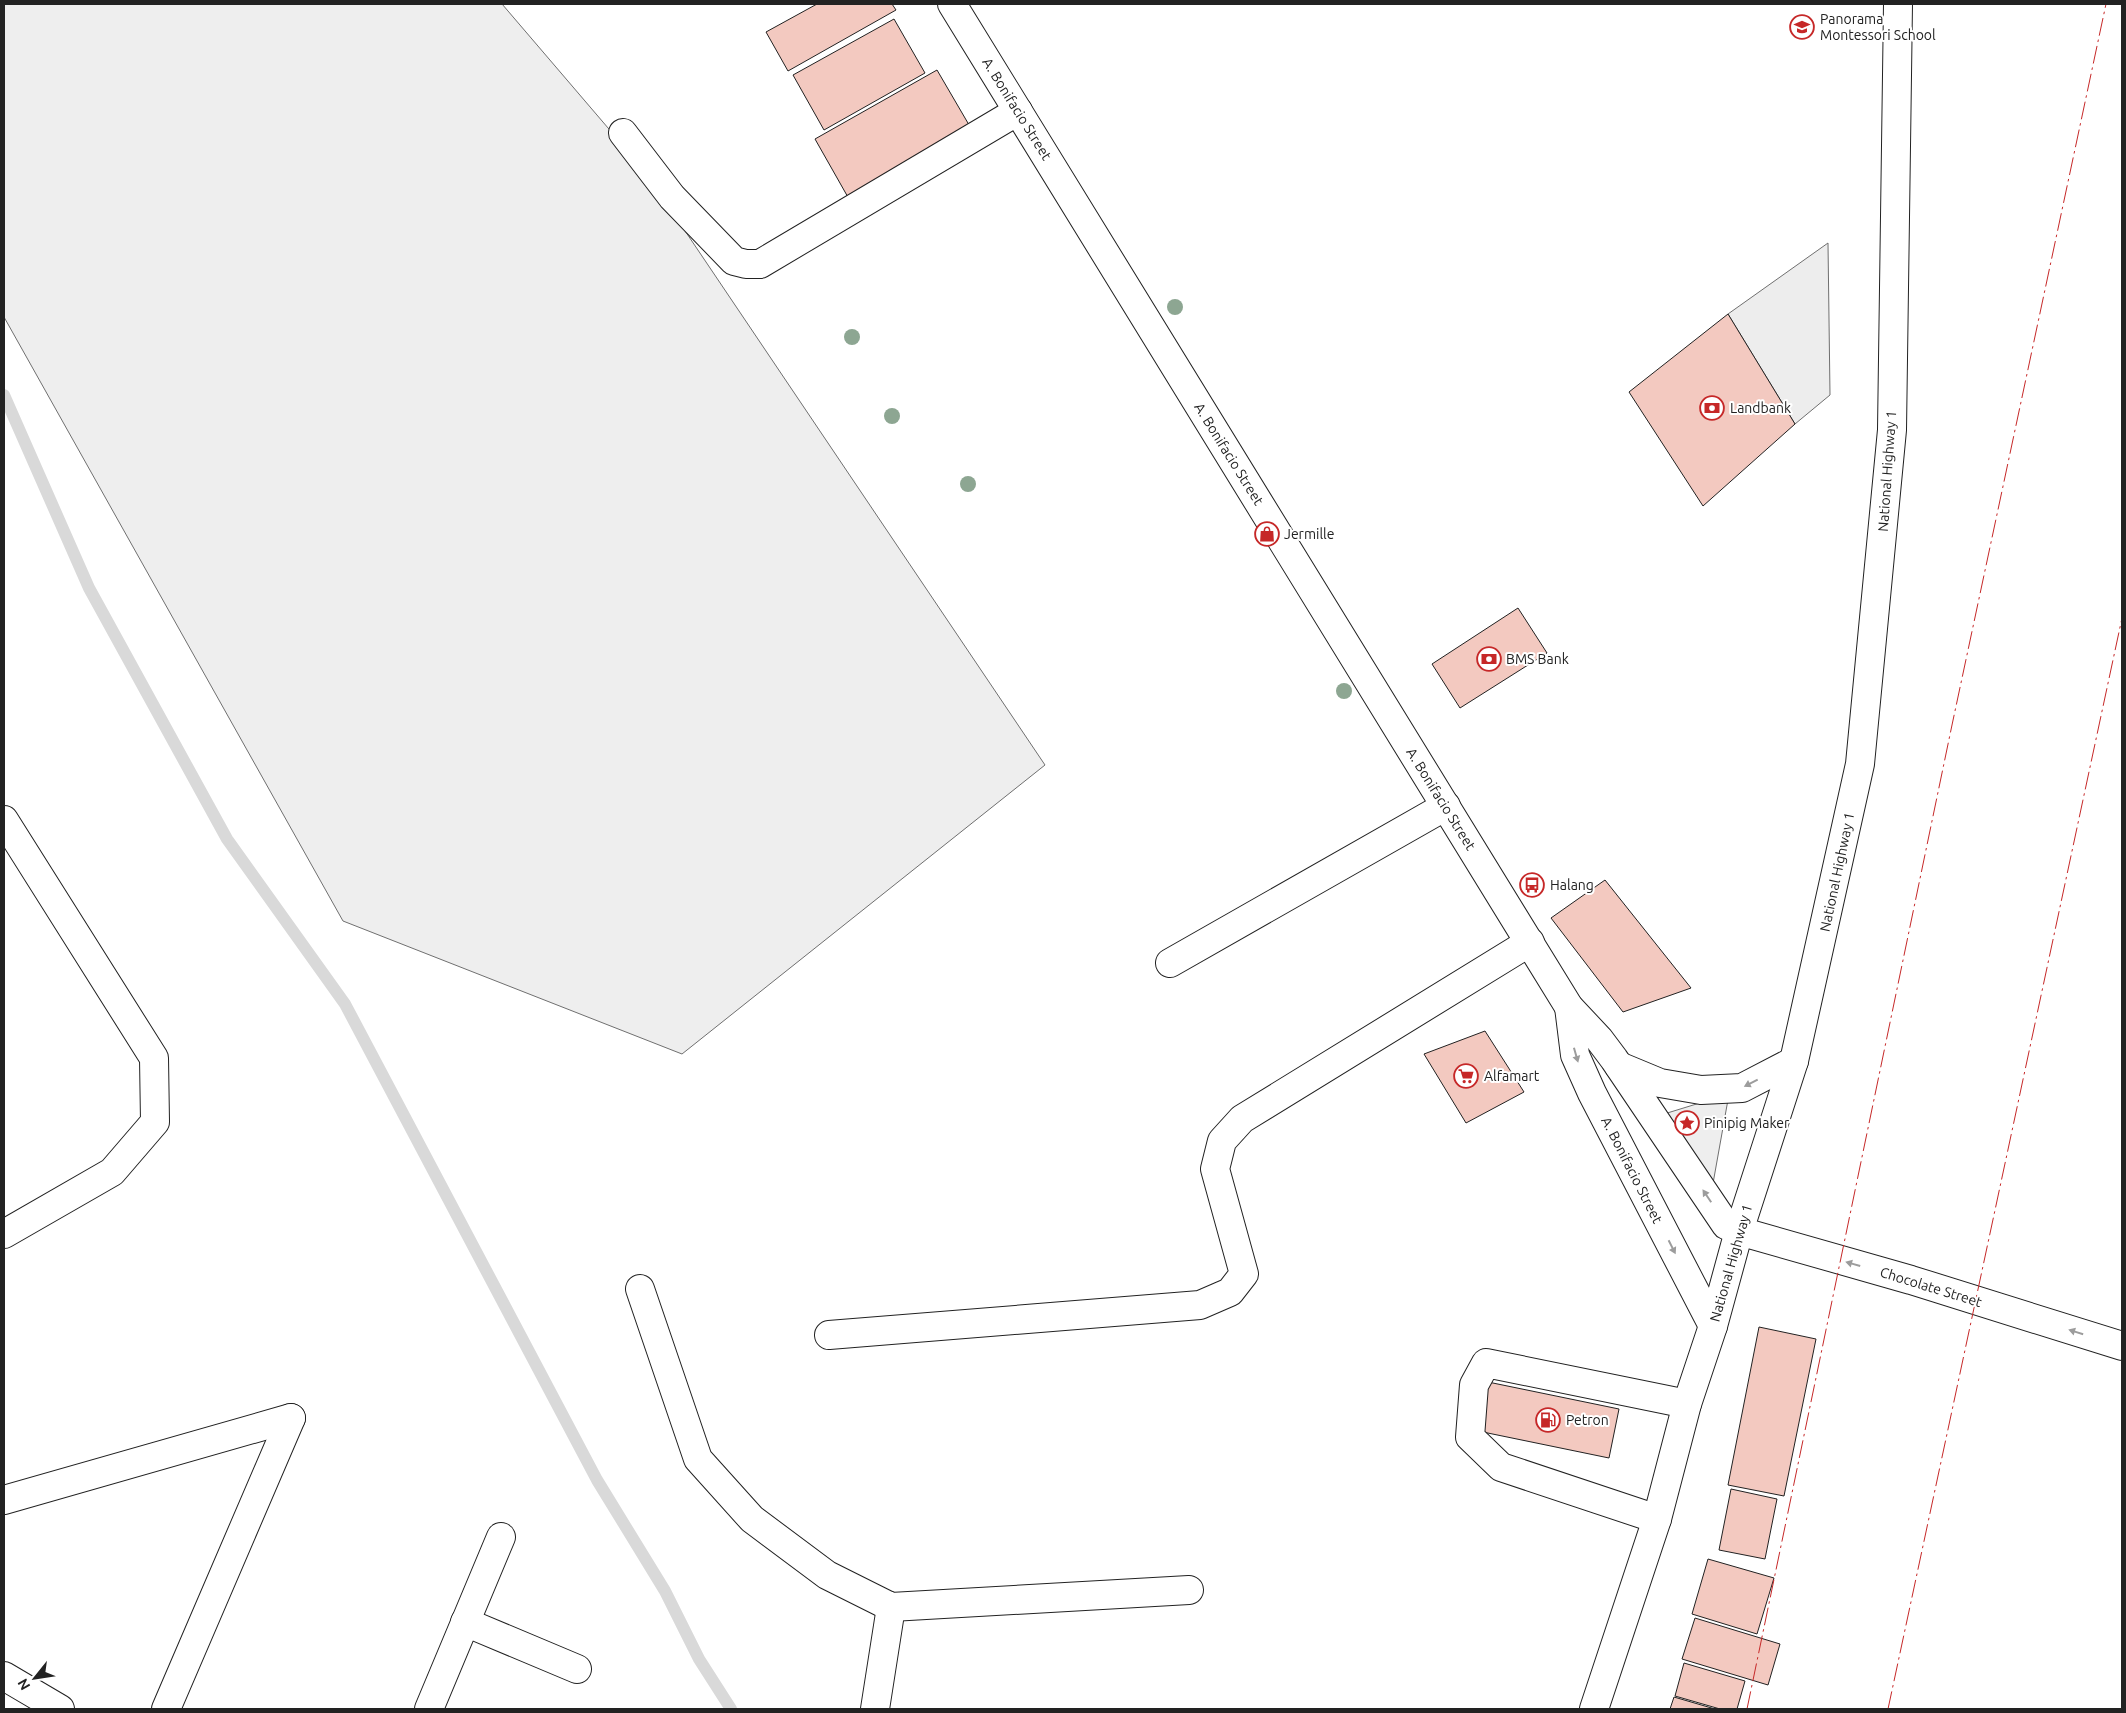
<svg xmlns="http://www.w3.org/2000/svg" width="2126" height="1713" font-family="Ubuntu,sans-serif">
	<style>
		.green { fill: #eee; stroke: #6f6f6f }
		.parking { fill: #ededed; stroke: #6f6f6f }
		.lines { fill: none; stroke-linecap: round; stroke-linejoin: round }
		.stream { stroke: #d9d9d9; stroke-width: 12 }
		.building { fill: #f3c9c0; stroke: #222 }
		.minor-casing { stroke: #222; stroke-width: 30 }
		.major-casing { stroke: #222; stroke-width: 30 }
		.highway-casing { stroke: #222; stroke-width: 30 }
		.minor { stroke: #fff; stroke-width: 28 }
		.major { stroke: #fff; stroke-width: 28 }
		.highway { stroke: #fff; stroke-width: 28 }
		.power { stroke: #c62828; stroke-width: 1; stroke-dasharray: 18 4 2.5 4; stroke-linecap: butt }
		.tree { fill: #8da692 }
		.oneway { fill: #9c9c9c }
		.labels { text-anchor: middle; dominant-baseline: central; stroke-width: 4; stroke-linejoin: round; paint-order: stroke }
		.poi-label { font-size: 14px; fill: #222; stroke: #fff; text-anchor: start }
		.street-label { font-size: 14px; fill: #222; stroke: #fff }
	</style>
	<rect width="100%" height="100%" fill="#fff"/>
	<!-- green -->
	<g class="green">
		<polygon points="4,4 502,4 644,170 1045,765 682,1054 343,921 4,317"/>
		<polygon points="1729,1094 1712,1189 1664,1114"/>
	</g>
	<!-- parking -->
	<polygon class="parking" points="1828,243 1830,395 1795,424 1728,314"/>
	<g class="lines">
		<!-- stream -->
		<polyline class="stream" points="4,395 89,588 227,839 345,1004 597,1480 665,1591 699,1659 731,1709"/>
	</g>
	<!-- building -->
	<g class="building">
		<polygon points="817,4 892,4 896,10 788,71 766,32"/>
		<polygon points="894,19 925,73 824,130 793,75"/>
		<polygon points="937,70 972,130 849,199 815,139"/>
		<polygon points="1728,314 1795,424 1703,506 1629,392"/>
		<polygon points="1518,608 1547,653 1460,708 1432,664"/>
		<polygon points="1605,880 1691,988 1623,1012 1551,918"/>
		<polygon points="1485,1031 1524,1092 1466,1123 1424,1054"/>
		<polygon points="1759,1327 1816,1339 1784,1496 1728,1485"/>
		<polygon points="1488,1382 1619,1409 1609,1458 1478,1431"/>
		<polygon points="1731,1489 1777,1499 1765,1559 1719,1550"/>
		<polygon points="1708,1559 1774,1578 1757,1634 1692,1614"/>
		<polygon points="1695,1618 1780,1644 1768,1685 1682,1659"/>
		<polygon points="1684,1663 1745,1681 1737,1709 1720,1709 1675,1696"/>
		<polygon points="1674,1697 1715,1709 1670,1709"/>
	</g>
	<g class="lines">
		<!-- minor casing -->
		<g class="minor-casing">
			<g id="minor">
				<polyline points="623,133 672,197 734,261 746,264 760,264 1018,111"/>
				<polyline points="4,820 154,1058 155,1122 112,1172 4,1234"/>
				<polyline points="1170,963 1446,806"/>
				<polyline points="640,1289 698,1459 752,1519 827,1575 891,1607 1189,1590"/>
				<polyline points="829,1335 1200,1305 1230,1292 1244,1274 1215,1169 1222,1141 1242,1119 1530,942"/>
				<polyline points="4,1500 291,1418"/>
				<polyline points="1657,1519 1501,1467 1470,1437 1474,1385 1486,1363 1687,1404"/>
				<polyline points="465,1622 577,1669"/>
				<polyline points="4,1676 60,1709"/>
				<polyline points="166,1709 291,1418"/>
				<polyline points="429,1709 501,1537"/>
				<polyline points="875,1709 891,1607"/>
			</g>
		</g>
		<!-- major casing -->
		<g class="major-casing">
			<g id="major">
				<polyline points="952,4 1569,1007 1599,1039 1614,1059 1726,1225 1739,1231 1911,1280 2122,1346"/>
				<polyline points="1569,1007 1575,1055 1592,1093 1713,1326"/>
			</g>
		</g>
		<!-- highway casing -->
		<g class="highway-casing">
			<g id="highway">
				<polyline points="1619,1066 1660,1083 1701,1090 1742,1088 1794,1061"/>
				<polyline points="1594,1709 1657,1519 1687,1404 1713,1326 1739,1231 1794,1061 1860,764 1892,430 1898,4"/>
			</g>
		</g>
		<!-- minor -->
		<use href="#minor" class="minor"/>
		<!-- major -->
		<use href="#major" class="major"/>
		<!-- highway -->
		<use href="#highway" class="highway"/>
		<!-- power -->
		<g class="power">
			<polyline points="1747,1709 1952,725 2106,4"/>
			<polyline points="1888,1709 2122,618"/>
		</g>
	</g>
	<!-- trees -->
	<g class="tree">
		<circle cx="1175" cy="307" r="8"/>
		<circle cx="852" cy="337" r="8"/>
		<circle cx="892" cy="416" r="8"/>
		<circle cx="968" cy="484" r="8"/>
		<circle cx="1344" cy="691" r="8"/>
	</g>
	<!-- one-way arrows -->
	<defs><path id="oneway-solid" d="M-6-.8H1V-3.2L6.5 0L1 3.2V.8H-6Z" transform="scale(1.25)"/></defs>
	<g class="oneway">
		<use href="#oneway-solid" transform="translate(1576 1055) rotate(74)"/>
		<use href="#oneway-solid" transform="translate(1751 1083) rotate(153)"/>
		<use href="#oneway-solid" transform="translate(1707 1196) rotate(-124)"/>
		<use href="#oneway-solid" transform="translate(1672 1247) rotate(63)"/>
		<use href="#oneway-solid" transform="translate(1853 1264) rotate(-164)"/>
		<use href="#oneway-solid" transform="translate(2076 1332) rotate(-163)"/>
	</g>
	<!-- icons -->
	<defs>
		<g id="school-ring" transform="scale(1.25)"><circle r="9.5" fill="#fff" stroke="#c62828" stroke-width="1.5"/><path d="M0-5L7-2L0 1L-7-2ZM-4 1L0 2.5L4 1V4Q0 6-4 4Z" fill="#c62828"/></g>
		<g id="bank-ring" transform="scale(1.25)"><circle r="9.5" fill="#fff" stroke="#c62828" stroke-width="1.5"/><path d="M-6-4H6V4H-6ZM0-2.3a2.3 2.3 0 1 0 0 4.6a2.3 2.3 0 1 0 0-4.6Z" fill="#c62828"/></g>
		<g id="shop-ring" transform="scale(1.25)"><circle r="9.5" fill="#fff" stroke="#c62828" stroke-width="1.5"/><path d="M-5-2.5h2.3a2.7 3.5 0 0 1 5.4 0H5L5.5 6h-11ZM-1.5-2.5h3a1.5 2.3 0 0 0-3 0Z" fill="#c62828"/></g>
		<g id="bus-ring" transform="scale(1.25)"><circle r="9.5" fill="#fff" stroke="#c62828" stroke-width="1.5"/><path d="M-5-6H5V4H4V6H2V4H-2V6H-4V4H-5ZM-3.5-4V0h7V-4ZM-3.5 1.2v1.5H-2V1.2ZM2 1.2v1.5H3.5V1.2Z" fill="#c62828"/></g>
		<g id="supermarket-ring" transform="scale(1.25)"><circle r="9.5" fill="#fff" stroke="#c62828" stroke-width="1.5"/><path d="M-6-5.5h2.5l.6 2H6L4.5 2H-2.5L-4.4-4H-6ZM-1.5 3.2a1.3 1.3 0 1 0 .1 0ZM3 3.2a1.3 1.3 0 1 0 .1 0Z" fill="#c62828"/></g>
		<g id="sight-ring" transform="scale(1.25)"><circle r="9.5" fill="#fff" stroke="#c62828" stroke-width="1.5"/><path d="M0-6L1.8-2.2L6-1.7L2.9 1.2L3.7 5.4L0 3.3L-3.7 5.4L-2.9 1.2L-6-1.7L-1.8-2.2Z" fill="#c62828"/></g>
		<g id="fuel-ring" transform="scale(1.25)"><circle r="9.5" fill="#fff" stroke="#c62828" stroke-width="1.5"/><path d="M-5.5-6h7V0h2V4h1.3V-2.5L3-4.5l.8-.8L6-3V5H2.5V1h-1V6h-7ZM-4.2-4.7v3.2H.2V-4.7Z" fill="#c62828"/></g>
	</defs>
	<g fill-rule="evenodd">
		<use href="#school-ring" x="1802" y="27"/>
		<use href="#bank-ring" x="1712" y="408"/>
		<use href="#shop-ring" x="1267" y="534"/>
		<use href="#bank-ring" x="1489" y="659"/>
		<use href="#bus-ring" x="1532" y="885"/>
		<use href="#supermarket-ring" x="1466" y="1076"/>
		<use href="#sight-ring" x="1687" y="1123"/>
		<use href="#fuel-ring" x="1548" y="1420"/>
	</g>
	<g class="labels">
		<!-- poi labels -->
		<g class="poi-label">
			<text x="1820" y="19">Panorama<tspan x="1820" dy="16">Montessori School</tspan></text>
			<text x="1730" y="408">Landbank</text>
			<text x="1284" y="534">Jermille</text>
			<text x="1506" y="659">BMS Bank</text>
			<text x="1550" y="885">Halang</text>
			<text x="1484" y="1076">Alfamart</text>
			<text x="1704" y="1123">Pinipig Maker</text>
			<text x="1566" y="1420">Petron</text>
		</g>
		<!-- street labels -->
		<g class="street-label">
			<text transform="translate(1017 109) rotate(58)">A. Bonifacio Street</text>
			<text transform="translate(1229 454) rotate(58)">A. Bonifacio Street</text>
			<text transform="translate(1887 471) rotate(-86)">National Highway 1</text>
			<text transform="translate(1441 799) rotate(58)">A. Bonifacio Street</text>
			<text transform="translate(1837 872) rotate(-78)">National Highway 1</text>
			<text transform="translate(1632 1170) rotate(63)">A. Bonifacio Street</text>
			<text transform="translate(1731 1263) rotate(-74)">National Highway 1</text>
			<text transform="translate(1931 1287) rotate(17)">Chocolate Street</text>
		</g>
	</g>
	<!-- border -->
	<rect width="2126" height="1713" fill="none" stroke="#222222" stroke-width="10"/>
	<!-- north arrow -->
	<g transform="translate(35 1678) rotate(240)" stroke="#ffffff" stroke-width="4" paint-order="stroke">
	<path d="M0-4L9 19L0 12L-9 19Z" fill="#222222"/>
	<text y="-8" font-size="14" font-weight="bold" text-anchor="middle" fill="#222222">N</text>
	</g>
</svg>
